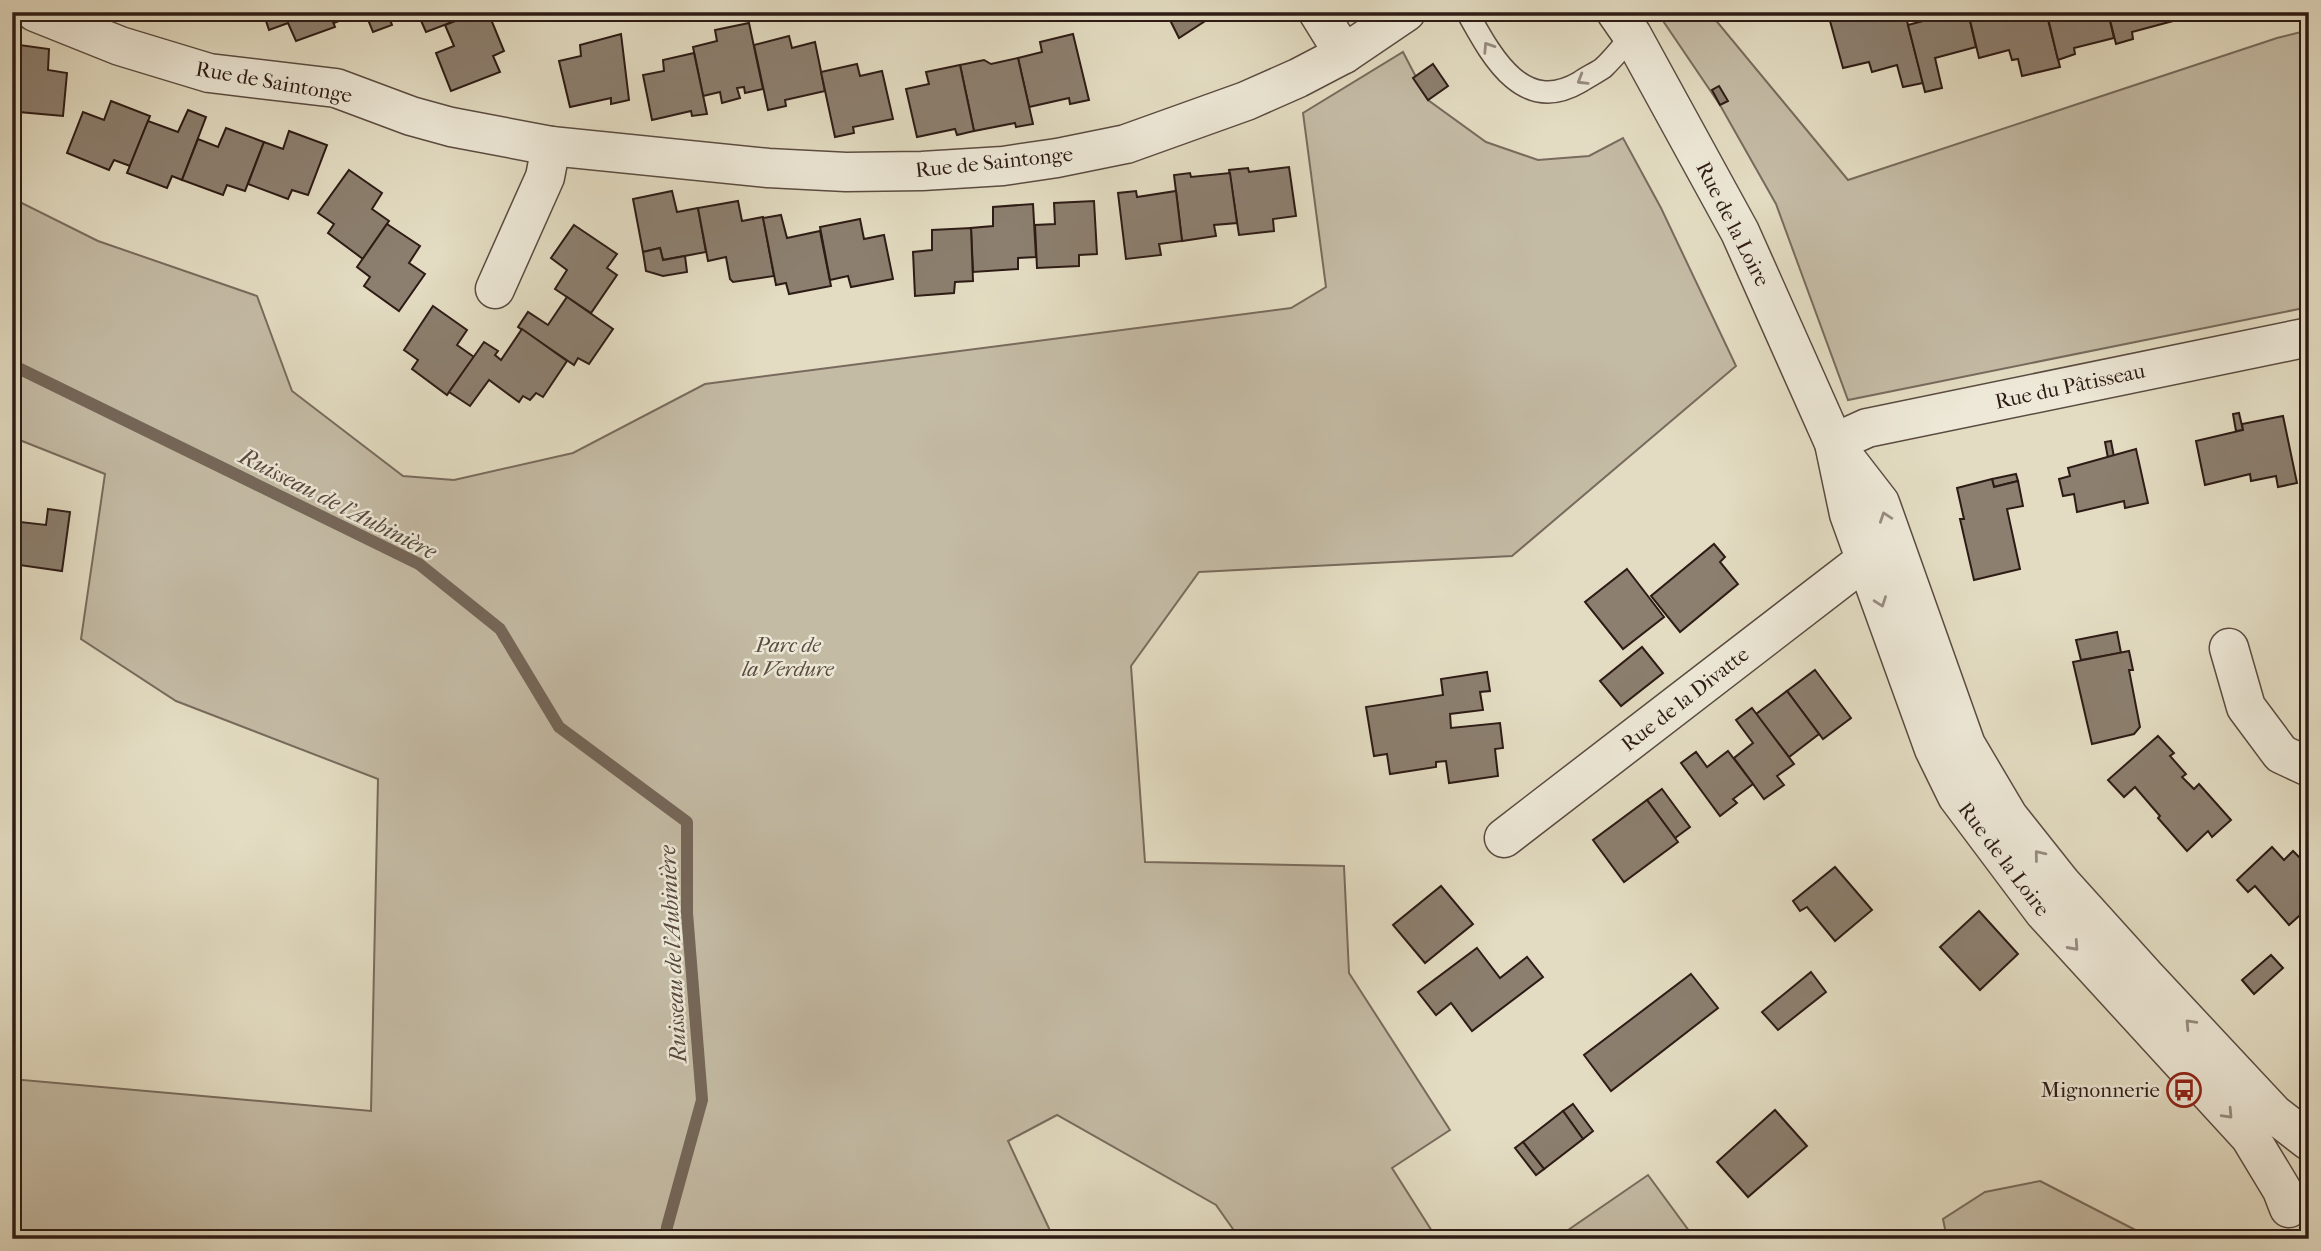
<svg xmlns="http://www.w3.org/2000/svg" width="2321" height="1251" font-family="'IM FELL French Canon',serif">
	<style>
		.green { fill: #c4bba5; stroke: #786b5d; stroke-width: 2 }
		.lines { fill: none; stroke-linecap: round; stroke-linejoin: round }
		.stream { stroke: #756759; stroke-width: 12 }
		.building { fill: #8c7f6f; stroke: #2d1b15; stroke-width: 2 }
		.service-casing { stroke: #5a4b40; stroke-width: 24 }
		.minor-casing { stroke: #5a4b40; stroke-width: 41 }
		.tertiary-casing { stroke: #5a4b40; stroke-width: 41 }
		.service { stroke: #ede8d7; stroke-width: 21 }
		.minor { stroke: #ede8d7; stroke-width: 38 }
		.tertiary { stroke: #ede8d7; stroke-width: 38 }
		.oneway { stroke: #978c80 }
		.labels { text-anchor: middle; dominant-baseline: central; stroke-width: 5; stroke-linejoin: round; paint-order: stroke }
		.street-label { font-size: 21px; fill: #2d1b15; stroke: #ede8d7 }
		.park-label { font-size: 21px; font-style: italic; fill: #5a4b40; stroke: #ede8d7 }
		.poi-label { font-size: 21px; fill: #2d1b15; stroke: #ede8d7; text-anchor: end }
		.water-label { font-size: 23px; font-style: italic; fill: #57473d; stroke: #ede8d7 }
	</style>
	<rect width="100%" height="100%" fill="#e3dcc2"/>
	<filter id="stains"><feTurbulence type="fractalNoise" baseFrequency=".00286" numOctaves="4"/><feColorMatrix values="0 0 0 0 .2 0 0 0 0 .09 0 0 0 0 .02 0 0 0 .5 -.17"/></filter>
	<radialGradient id="worn" r=".72"><stop offset=".6" stop-color="#630" stop-opacity="0"/><stop offset="1" stop-color="#630" stop-opacity=".3"/></radialGradient>
	<!-- green -->
	<g class="green">
		<polygon points="1657,12 1709,12 1848,180 2277,38 2309,30 2309,307 1848,400 1776,204 1720,105"/>
		<polygon points="1403,52 1428,100 1486,142 1538,160 1589,156 1623,138 1661,208 1736,366 1512,556 1199,572 1131,666 1145,862 1344,866 1349,973 1450,1130 1392,1168 1437,1239 1240,1239 1216,1205 1057,1115 1008,1141 1054,1239 12,1239 12,1079 371,1111 378,779 176,701 81,639 105,474 12,437 12,198 98,241 257,296 292,391 403,476 454,480 573,453 705,384 1291,308 1326,287 1303,113"/>
		<polygon points="1648,1175 1695,1239 1555,1239"/>
		<polygon points="2040,1181 2153,1239 1947,1239 1943,1219 1985,1192"/>
	</g>
	<g class="lines">
		<!-- stream -->
		<polyline class="stream" points="12,365 419,564 500,629 559,727 687,822 687,913 702,1100 667,1227 666,1239"/>
	</g>
	<!-- building -->
	<g class="building">
		<polygon points="263,12 329,12 335,27 296,41 288,23 269,30"/>
		<polygon points="329,12 362,12 334,23"/>
		<polygon points="365,12 387,12 392,25 373,32"/>
		<polygon points="387,12 412,12 390,21"/>
		<polygon points="452,12 455,21 426,32 419,16 425,12"/>
		<polygon points="478,12 488,12 504,51 493,56 500,72 451,91 436,53 454,46 445,25"/>
		<polygon points="1166,12 1219,12 1179,38"/>
		<polygon points="1862,12 1889,12 1890,16 1905,13 1923,83 1903,87 1897,65 1872,72 1869,62 1843,68 1830,21"/>
		<polygon points="1921,12 1968,12 1976,47 1935,58 1942,88 1925,92 1908,25 1923,21"/>
		<polygon points="1968,12 2046,12 2060,67 2022,76 2018,59 2012,60 2009,50 1979,58"/>
		<polygon points="2052,12 2108,12 2114,38 2074,48 2075,54 2058,60 2047,14"/>
		<polygon points="2108,12 2170,12 2173,21 2132,32 2133,39 2116,44"/>
		<polygon points="749,23 763,89 745,93 744,87 737,88 740,98 722,103 720,92 703,96 693,47 717,41 715,30"/>
		<polygon points="621,34 629,100 611,104 611,98 570,107 559,61 581,56 580,45"/>
		<polygon points="1073,34 1089,100 1070,104 1069,98 1029,107 1018,58 1042,52 1040,42"/>
		<polygon points="789,36 792,48 815,42 825,91 785,100 786,106 768,110 754,45"/>
		<polygon points="12,44 49,49 48,70 67,73 63,116 19,112 19,99 12,98"/>
		<polygon points="694,53 707,114 692,116 691,111 652,120 643,75 664,71 663,60"/>
		<polygon points="1018,58 1033,124 1016,127 1015,123 974,131 960,65 984,60 991,64"/>
		<polygon points="857,64 860,76 882,71 893,119 853,127 854,133 835,137 821,72"/>
		<polygon points="1433,64 1448,86 1428,100 1413,78"/>
		<polygon points="960,65 974,131 957,135 955,129 917,137 906,89 929,84 926,72"/>
		<polygon points="1719,86 1728,101 1720,105 1712,90"/>
		<polygon points="111,101 150,116 130,166 114,160 109,170 67,153 83,112 104,120"/>
		<polygon points="188,110 206,117 182,180 172,176 167,188 127,173 148,121 178,132"/>
		<polygon points="226,128 264,142 245,191 227,185 223,195 182,180 198,139 218,147"/>
		<polygon points="289,131 327,145 308,195 292,190 288,199 248,184 264,142 283,149"/>
		<polygon points="1289,167 1296,216 1273,219 1274,231 1239,235 1229,170 1248,168 1249,172"/>
		<polygon points="349,170 382,193 372,209 389,221 363,259 328,233 334,224 318,213"/>
		<polygon points="1190,173 1191,177 1230,173 1237,223 1214,225 1216,236 1182,241 1174,175"/>
		<polygon points="672,191 677,212 698,208 706,252 663,260 660,248 643,252 633,199"/>
		<polygon points="1136,191 1137,197 1176,191 1182,241 1159,244 1161,255 1126,259 1118,193"/>
		<polygon points="738,201 742,221 763,217 774,276 733,282 730,279 726,257 708,261 698,208"/>
		<polygon points="1094,201 1097,254 1079,255 1079,266 1037,268 1035,225 1055,224 1054,203"/>
		<polygon points="1033,204 1036,257 1018,258 1018,269 973,272 971,228 993,226 993,207"/>
		<polygon points="781,215 787,238 820,231 831,286 789,294 786,283 776,285 763,218"/>
		<polygon points="860,219 864,239 884,235 893,279 851,287 848,276 830,280 820,227"/>
		<polygon points="387,224 420,246 409,263 425,274 399,311 364,286 370,277 357,267"/>
		<polygon points="574,225 617,254 607,268 617,275 591,313 555,289 567,270 551,258"/>
		<polygon points="971,228 973,281 955,282 954,293 915,296 913,252 932,250 932,230"/>
		<polygon points="660,248 663,260 685,256 687,272 663,276 646,271 643,252"/>
		<polygon points="567,297 613,329 589,364 578,358 574,365 518,327 528,312 548,325"/>
		<polygon points="433,306 467,330 457,345 474,357 447,395 412,369 418,360 404,350"/>
		<polygon points="522,329 567,361 543,397 536,393 530,400 523,396 519,402 489,380 470,406 449,392 484,342 498,351 495,355 501,360"/>
		<polygon points="2239,413 2243,430 2236,431 2233,414"/>
		<polygon points="2283,416 2297,483 2278,487 2276,476 2251,481 2250,474 2205,485 2196,441 2243,430 2242,424"/>
		<polygon points="2111,441 2114,457 2108,458 2105,442"/>
		<polygon points="2136,449 2148,503 2125,508 2124,501 2077,512 2074,494 2063,496 2059,479 2070,476 2068,468"/>
		<polygon points="2016,474 2018,481 1994,487 1992,479"/>
		<polygon points="1992,479 1994,487 2018,481 2023,506 2007,509 2020,569 1974,580 1960,519 1964,519 1957,488"/>
		<polygon points="48,509 70,512 62,571 12,564 12,521 46,525"/>
		<polygon points="1714,544 1725,557 1720,562 1738,584 1680,632 1651,596"/>
		<polygon points="1627,569 1664,617 1623,649 1585,602"/>
		<polygon points="2117,632 2121,653 2081,660 2076,640"/>
		<polygon points="1642,647 1663,673 1621,706 1600,681"/>
		<polygon points="2129,651 2133,670 2129,670 2140,727 2134,734 2092,744 2073,662"/>
		<polygon points="1815,670 1851,718 1823,739 1787,691"/>
		<polygon points="1487,672 1490,691 1480,692 1483,710 1450,714 1451,728 1500,723 1503,748 1495,749 1498,776 1449,783 1446,761 1436,762 1436,767 1390,774 1387,754 1374,756 1366,707 1443,695 1441,679"/>
		<polygon points="1787,691 1819,734 1789,757 1756,714"/>
		<polygon points="1752,708 1794,764 1777,776 1784,785 1764,799 1734,758 1753,743 1736,720"/>
		<polygon points="2158,736 2174,753 2170,756 2186,774 2182,777 2194,789 2199,784 2231,820 2212,837 2208,831 2187,851 2158,818 2160,816 2135,787 2124,797 2108,780"/>
		<polygon points="1728,751 1753,784 1733,799 1737,803 1720,816 1681,763 1696,752 1707,767"/>
		<polygon points="1662,789 1690,827 1675,838 1647,800"/>
		<polygon points="1647,800 1678,842 1624,882 1593,840"/>
		<polygon points="2272,847 2284,860 2293,851 2309,867 2304,871 2309,876 2309,907 2289,925 2255,886 2248,892 2237,880"/>
		<polygon points="1835,867 1872,910 1835,941 1807,907 1800,911 1793,901"/>
		<polygon points="1441,886 1473,924 1425,963 1393,925"/>
		<polygon points="1979,911 2018,954 1980,990 1940,947"/>
		<polygon points="1477,948 1500,978 1527,957 1543,977 1472,1031 1451,1003 1436,1015 1418,992"/>
		<polygon points="2271,955 2283,968 2254,994 2242,980"/>
		<polygon points="1811,972 1826,992 1778,1030 1762,1012"/>
		<polygon points="1691,974 1718,1008 1611,1091 1584,1055"/>
		<polygon points="1573,1104 1593,1131 1583,1139 1563,1111"/>
		<polygon points="1775,1110 1807,1146 1748,1197 1717,1162"/>
		<polygon points="1563,1111 1583,1139 1544,1169 1523,1142"/>
		<polygon points="1523,1142 1544,1169 1536,1175 1515,1148"/>
	</g>
	<g class="lines">
		<!-- service casing -->
		<g class="service-casing">
			<path id="service" d="M1467,12C1491,55 1522,116 1580,82C1587,77 1596,73 1603,68C1614,58 1623,46 1632,35"/>
		</g>
		<!-- minor casing -->
		<g class="minor-casing">
			<g id="minor">
				<polyline points="35,12 120,46 209,73 336,88 411,116 451,127 551,146 768,168 846,172 922,171 1003,166 1057,158 1126,144 1246,101 1298,78 1344,54 1406,12"/>
				<polyline points="1318,12 1344,54"/>
				<polyline points="495,289 545,177 551,146"/>
				<polyline points="1834,443 1867,428 2309,337"/>
				<polyline points="2229,648 2246,707 2281,754 2309,767"/>
				<polyline points="1504,838 1865,560"/>
			</g>
		</g>
		<!-- tertiary casing -->
		<g class="tertiary-casing">
			<g id="tertiary">
				<polyline points="1616,12 1632,35 1740,232 1834,443 1849,514 1934,749 1957,796 2044,912 2250,1137 2282,1190 2289,1208"/>
				<polyline points="1839,450 1880,503 1966,745 2008,816 2062,884 2146,977 2274,1114 2309,1141"/>
			</g>
		</g>
		<!-- service -->
		<use href="#service" class="service"/>
		<!-- minor -->
		<use href="#minor" class="minor"/>
		<!-- tertiary -->
		<use href="#tertiary" class="tertiary"/>
	</g>
	<!-- one-way arrows -->
	<defs><path id="oneway-chevron" d="M-2-3.5L2.5 0L-2 3.5" fill="none" stroke-width="1.6" stroke-linecap="round" stroke-linejoin="round" transform="scale(1.75)"/></defs>
	<g class="oneway">
		<use href="#oneway-chevron" transform="translate(1488 47) rotate(-123)"/>
		<use href="#oneway-chevron" transform="translate(1582 80) rotate(149)"/>
		<use href="#oneway-chevron" transform="translate(1885 517) rotate(-109)"/>
		<use href="#oneway-chevron" transform="translate(1881 602) rotate(70)"/>
		<use href="#oneway-chevron" transform="translate(2039 855) rotate(-129)"/>
		<use href="#oneway-chevron" transform="translate(2074 946) rotate(48)"/>
		<use href="#oneway-chevron" transform="translate(2190 1024) rotate(-133)"/>
		<use href="#oneway-chevron" transform="translate(2228 1114) rotate(47)"/>
	</g>
	<!-- icons -->
	<defs>
		<g id="bus-ring" transform="scale(1.75)"><circle r="9.5" fill="#ede8d7" stroke="#8f2418" stroke-width="1.5"/><path d="M-5-6H5V4H4V6H2V4H-2V6H-4V4H-5ZM-3.5-4V0h7V-4ZM-3.5 1.2v1.5H-2V1.2ZM2 1.2v1.5H3.5V1.2Z" fill="#8f2418"/></g>
	</defs>
	<g fill-rule="evenodd">
		<use href="#bus-ring" x="2184" y="1090"/>
	</g>
	<g class="labels">
		<!-- street labels -->
		<g class="street-label">
			<text transform="translate(274 82) rotate(10)">Rue de Saintonge</text>
			<text transform="translate(994 162) rotate(-6)">Rue de Saintonge</text>
			<text transform="translate(1733 224) rotate(63)">Rue de la Loire</text>
			<text transform="translate(2070 386) rotate(-12)">Rue du Pâtisseau</text>
			<text transform="translate(1685 699) rotate(-38)">Rue de la Divatte</text>
			<text transform="translate(2004 859) rotate(53)">Rue de la Loire</text>
		</g>
		<!-- park labels -->
		<g class="park-label">
			<text x="788" y="645">Parc de<tspan x="788" dy="24">la Verdure</tspan></text>
		</g>
		<!-- poi labels -->
		<g class="poi-label">
			<text x="2160" y="1090">Mignonnerie</text>
		</g>
		<!-- water labels -->
		<g class="water-label">
			<text transform="translate(338 504) rotate(27)">Ruisseau de l'Aubinière</text>
			<text transform="translate(673 954) rotate(-93)">Ruisseau de l'Aubinière</text>
		</g>
	</g>
	<!-- margin -->
	<rect width="2321" height="1251" fill="none" stroke="#e3dcc2" stroke-width="42"/>
	<rect x="14" y="14" width="2293" height="1223" fill="none" stroke="#2d1b15" stroke-width="3.5"/>
	<rect x="21" y="21" width="2279" height="1209" fill="none" stroke="#2d1b15" stroke-width="2"/>
	<rect width="100%" height="100%" filter="url(#stains)"/>
	<rect width="100%" height="100%" fill="url(#worn)"/>
</svg>
